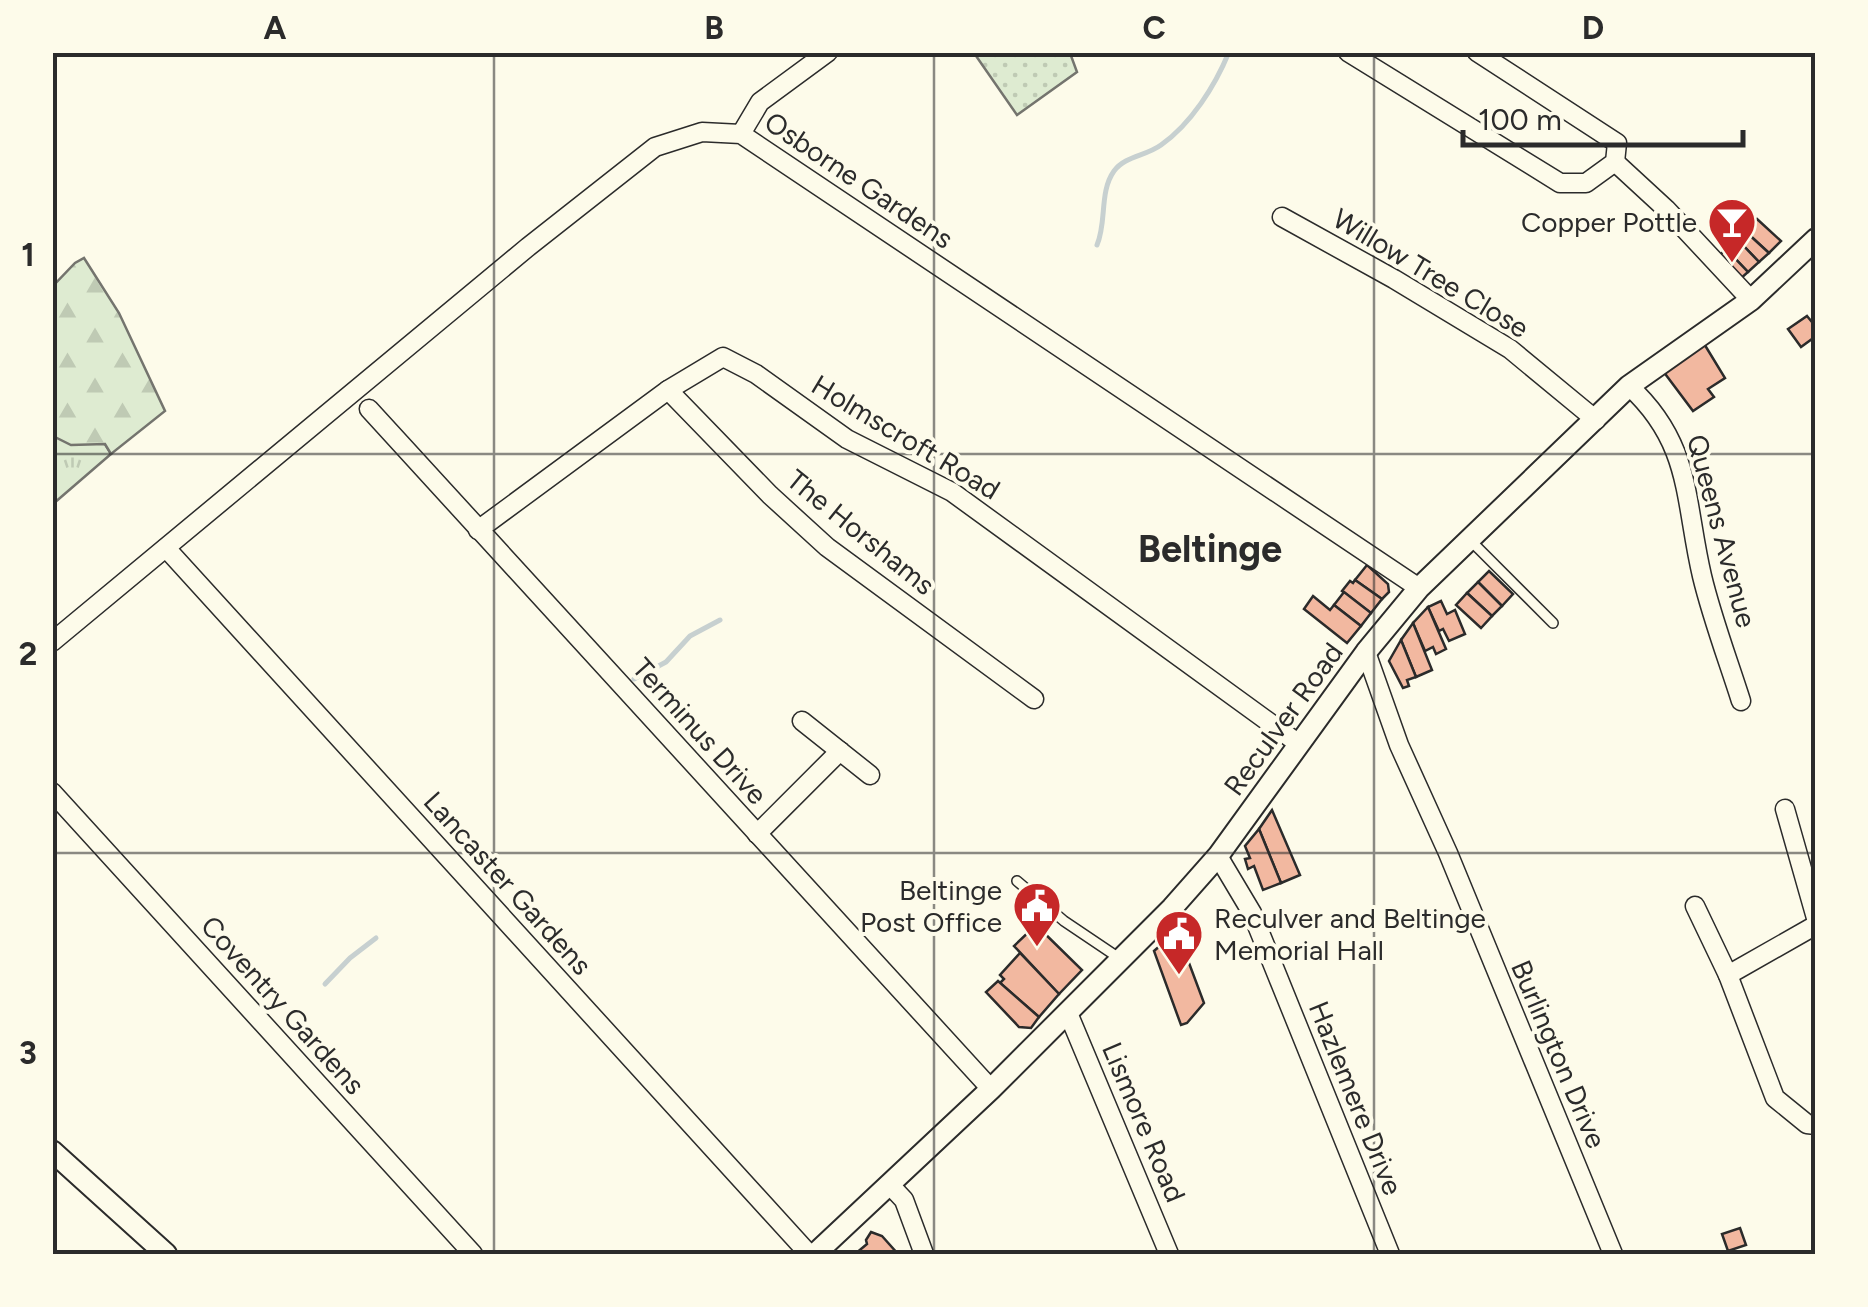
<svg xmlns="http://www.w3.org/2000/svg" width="1868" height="1307" font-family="Figtree,sans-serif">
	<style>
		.grass { fill: url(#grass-tufts); stroke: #74746e; stroke-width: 2.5 }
		.forest { fill: url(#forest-firs); stroke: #74746e; stroke-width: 2.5 }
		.garden { fill: url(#garden-dots); stroke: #74746e; stroke-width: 2.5 }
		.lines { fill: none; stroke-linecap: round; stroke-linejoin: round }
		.stream { stroke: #c7d0d0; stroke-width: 5 }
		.building { fill: #f2b8a0; stroke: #2b2b2b; stroke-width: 2.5 }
		.service-casing { stroke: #2b2b2b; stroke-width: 12 }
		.minor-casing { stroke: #2b2b2b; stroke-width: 21 }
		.tertiary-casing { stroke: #2b2b2b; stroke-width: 24 }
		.service { stroke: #fdfbea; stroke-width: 9 }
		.minor { stroke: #fdfbea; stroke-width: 18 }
		.tertiary { stroke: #fdfbea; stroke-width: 20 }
		.grid { fill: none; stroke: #2b2b2b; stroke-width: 2.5; stroke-opacity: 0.55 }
		.labels { text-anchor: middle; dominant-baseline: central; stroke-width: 8; stroke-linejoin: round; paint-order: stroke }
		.street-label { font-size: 28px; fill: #2b2b2b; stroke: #fdfbea }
		.poi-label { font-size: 28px; fill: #2b2b2b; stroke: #fdfbea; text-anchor: end }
		.district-label { font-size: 38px; font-weight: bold; fill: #2b2b2b; stroke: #fdfbea }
		.neatline { fill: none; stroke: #2b2b2b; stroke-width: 4 }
		.grid-label { font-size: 32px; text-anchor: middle; font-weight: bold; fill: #2b2b2b }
	</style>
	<defs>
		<pattern id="grass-tufts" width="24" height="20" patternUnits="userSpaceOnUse" patternTransform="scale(2.5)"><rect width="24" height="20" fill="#deebd1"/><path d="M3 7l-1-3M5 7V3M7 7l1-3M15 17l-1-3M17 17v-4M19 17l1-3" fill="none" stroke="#bfcab4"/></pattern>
		<pattern id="forest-firs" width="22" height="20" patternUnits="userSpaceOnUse" patternTransform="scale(2.5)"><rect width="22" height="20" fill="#deebd1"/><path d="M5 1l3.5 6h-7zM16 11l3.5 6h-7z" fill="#bfcab4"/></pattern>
		<pattern id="garden-dots" width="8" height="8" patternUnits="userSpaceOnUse" patternTransform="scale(2.5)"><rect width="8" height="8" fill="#deebd1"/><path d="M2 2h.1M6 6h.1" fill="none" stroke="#bfcab4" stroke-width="1.8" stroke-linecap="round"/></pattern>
	</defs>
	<rect width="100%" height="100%" fill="#fdfbea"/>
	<!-- grass -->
	<polygon class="grass" points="52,436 105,444 111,454 53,504"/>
	<!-- forest -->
	<polygon class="forest" points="84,258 119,313 165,411 111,454 105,444 71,445 53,436 53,286 75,263"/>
	<!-- garden -->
	<polygon class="garden" points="974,53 1070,53 1077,72 1017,115"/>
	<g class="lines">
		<!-- stream -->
		<g class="stream">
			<path d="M1097,245C1107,222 1099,192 1114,171C1125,156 1146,156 1161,145C1191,124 1215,86 1229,52"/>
			<polyline points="634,679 666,662 690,636 720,620"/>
			<polyline points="325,984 350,958 376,938"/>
		</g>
	</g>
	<!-- building -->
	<g class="building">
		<polygon points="1757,219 1781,241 1769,253 1745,231"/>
		<polygon points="1745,231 1769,253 1759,262 1738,240"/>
		<polygon points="1738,240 1759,262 1748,272 1727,250"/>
		<polygon points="1726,249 1748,272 1738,281 1717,258"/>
		<polygon points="1807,316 1816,327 1816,336 1801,347 1788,329"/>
		<polygon points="1703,342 1725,378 1708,389 1714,397 1693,411 1663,371"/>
		<polygon points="1367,565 1388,584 1389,592 1382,599 1355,580"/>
		<polygon points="1489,571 1513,594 1502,606 1478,582"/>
		<polygon points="1355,580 1382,599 1371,613 1342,591 1350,581 1353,583"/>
		<polygon points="1478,582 1502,606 1492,616 1467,593"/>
		<polygon points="1344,592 1371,613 1361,626 1334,605"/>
		<polygon points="1467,593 1492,616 1481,628 1456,605"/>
		<polygon points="1313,596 1330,610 1334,605 1361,626 1347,643 1304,609"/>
		<polygon points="1441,601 1447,614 1455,610 1465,634 1449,641 1443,629 1439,631 1428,607"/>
		<polygon points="1428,607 1446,649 1436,654 1433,647 1425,651 1413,623"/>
		<polygon points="1413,623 1432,670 1416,677 1401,640"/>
		<polygon points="1401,640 1416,677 1407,680 1409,686 1403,688 1389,661"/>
		<polygon points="1272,810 1300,875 1281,883 1259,829"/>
		<polygon points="1259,829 1281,883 1263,890 1254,866 1248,869 1245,859 1250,858 1245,846"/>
		<polygon points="1036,925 1082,970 1059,994 1014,946"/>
		<polygon points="1177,931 1204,1003 1187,1023 1181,1025 1154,951"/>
		<polygon points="1020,953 1059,994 1039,1017 1000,983 1004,979 1000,975"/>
		<polygon points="998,981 1039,1017 1031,1028 1019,1027 986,992"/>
		<polygon points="1740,1228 1746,1245 1728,1251 1722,1234"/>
		<polygon points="871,1232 882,1236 898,1254 855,1254 867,1244 866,1240"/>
	</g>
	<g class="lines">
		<!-- service casing -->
		<g class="service-casing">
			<g id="service">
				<polyline points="1470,540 1553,623"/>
				<polyline points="1017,881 1064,921 1119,958"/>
			</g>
		</g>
		<!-- minor casing -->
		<g class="minor-casing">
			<g id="minor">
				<polyline points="1348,52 1560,183 1586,183 1615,162 1617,143 1477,52"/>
				<polyline points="741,134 760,102 828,52"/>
				<polyline points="1615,162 1666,209 1751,300"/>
				<polyline points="1282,217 1394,279 1510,349 1596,420"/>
				<path d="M1629,386C1692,444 1684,499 1702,576C1712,618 1728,660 1741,701"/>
				<polyline points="668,390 770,495 827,547 1034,699"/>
				<polyline points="369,409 991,1089"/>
				<polyline points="478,530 668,390 723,357 756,374 847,439 952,492 1299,744"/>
				<polyline points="166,548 809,1254"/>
				<polyline points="52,642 528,247 655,147 702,132 741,134 1419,588"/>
				<polyline points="1366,652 1399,745 1448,853 1613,1254"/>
				<polyline points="802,721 870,775"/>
				<polyline points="52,792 473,1254"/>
				<polyline points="1785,809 1816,918"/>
				<polyline points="757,834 840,751"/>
				<polyline points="1218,856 1252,913 1390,1254"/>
				<polyline points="1695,906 1728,975 1775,1098 1807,1124 1816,1125"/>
				<polyline points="1728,975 1816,925"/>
				<polyline points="1068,1013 1169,1254"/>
				<polyline points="890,1185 904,1200 924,1254"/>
			</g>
		</g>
		<!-- tertiary casing -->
		<g class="tertiary-casing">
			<g id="tertiary">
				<polyline points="52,1151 166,1254"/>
				<polyline points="815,1254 991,1089 1172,908 1218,856 1366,652 1419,588 1629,386 1751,300 1816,239"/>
			</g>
		</g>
		<!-- service -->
		<use href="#service" class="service"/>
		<!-- minor -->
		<use href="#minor" class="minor"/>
		<!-- tertiary -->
		<use href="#tertiary" class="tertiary"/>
	</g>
	<!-- grid -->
	<path class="grid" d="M494,52V1254M934,52V1254M1374,52V1254M52,454H1816M52,853H1816"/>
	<!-- icons -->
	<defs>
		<g id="bar-pin" transform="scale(2.5)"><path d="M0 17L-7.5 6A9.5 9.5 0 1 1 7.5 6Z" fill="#c62828" stroke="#fdfbea"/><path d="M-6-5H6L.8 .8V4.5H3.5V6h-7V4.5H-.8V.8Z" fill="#fff"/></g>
		<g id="civic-pin" transform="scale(2.5)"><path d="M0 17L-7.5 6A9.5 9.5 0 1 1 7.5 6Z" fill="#c62828" stroke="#fdfbea"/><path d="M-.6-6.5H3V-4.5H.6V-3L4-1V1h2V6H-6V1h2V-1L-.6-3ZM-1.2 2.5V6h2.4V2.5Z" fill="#fff"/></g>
	</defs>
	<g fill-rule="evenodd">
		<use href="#bar-pin" x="1732" y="222"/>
		<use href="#civic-pin" x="1037" y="906"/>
		<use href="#civic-pin" x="1179" y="934"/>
	</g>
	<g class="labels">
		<!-- street labels -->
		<g class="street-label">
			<text transform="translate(859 180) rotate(34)">Osborne Gardens</text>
			<text transform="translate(1431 273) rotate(31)">Willow Tree Close</text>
			<text transform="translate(906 437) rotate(31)">Holmscroft Road</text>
			<text transform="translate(1722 531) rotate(75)">Queens Avenue</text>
			<text transform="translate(861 532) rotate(39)">The Horshams</text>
			<text transform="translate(1283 719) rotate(-54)">Reculver Road</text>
			<text transform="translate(700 731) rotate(48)">Terminus Drive</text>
			<text transform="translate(508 883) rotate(48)">Lancaster Gardens</text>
			<text transform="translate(283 1005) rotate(48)">Coventry Gardens</text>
			<text transform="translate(1559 1054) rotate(67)">Burlington Drive</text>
			<text transform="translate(1356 1098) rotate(68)">Hazlemere Drive</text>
			<text transform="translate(1144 1122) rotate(67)">Lismore Road</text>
		</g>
		<!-- poi labels -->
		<g class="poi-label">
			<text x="1697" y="222">Copper Pottle</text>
			<text x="1002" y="890">Beltinge<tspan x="1002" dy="32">Post Office</tspan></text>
			<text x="1214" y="918" text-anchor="start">Reculver and Beltinge<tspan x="1214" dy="32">Memorial Hall</tspan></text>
		</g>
		<!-- district labels -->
		<g class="district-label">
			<text x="1210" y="549">Beltinge</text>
		</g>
	</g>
	<!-- border -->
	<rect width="1868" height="1307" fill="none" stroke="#fdfbea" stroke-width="110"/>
	<!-- scale -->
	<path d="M1463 130v15h280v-15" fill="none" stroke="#2b2b2b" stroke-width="5"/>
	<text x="1478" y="130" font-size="30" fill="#2b2b2b" stroke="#fdfbea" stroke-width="8" paint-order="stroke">100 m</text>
	<rect x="55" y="55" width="1758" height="1197" class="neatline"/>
	<g class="grid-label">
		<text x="275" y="39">A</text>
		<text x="714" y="39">B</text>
		<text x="1154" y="39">C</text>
		<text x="1593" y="39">D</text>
		<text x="28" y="266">1</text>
		<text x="28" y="665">2</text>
		<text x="28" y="1064">3</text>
	</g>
</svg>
